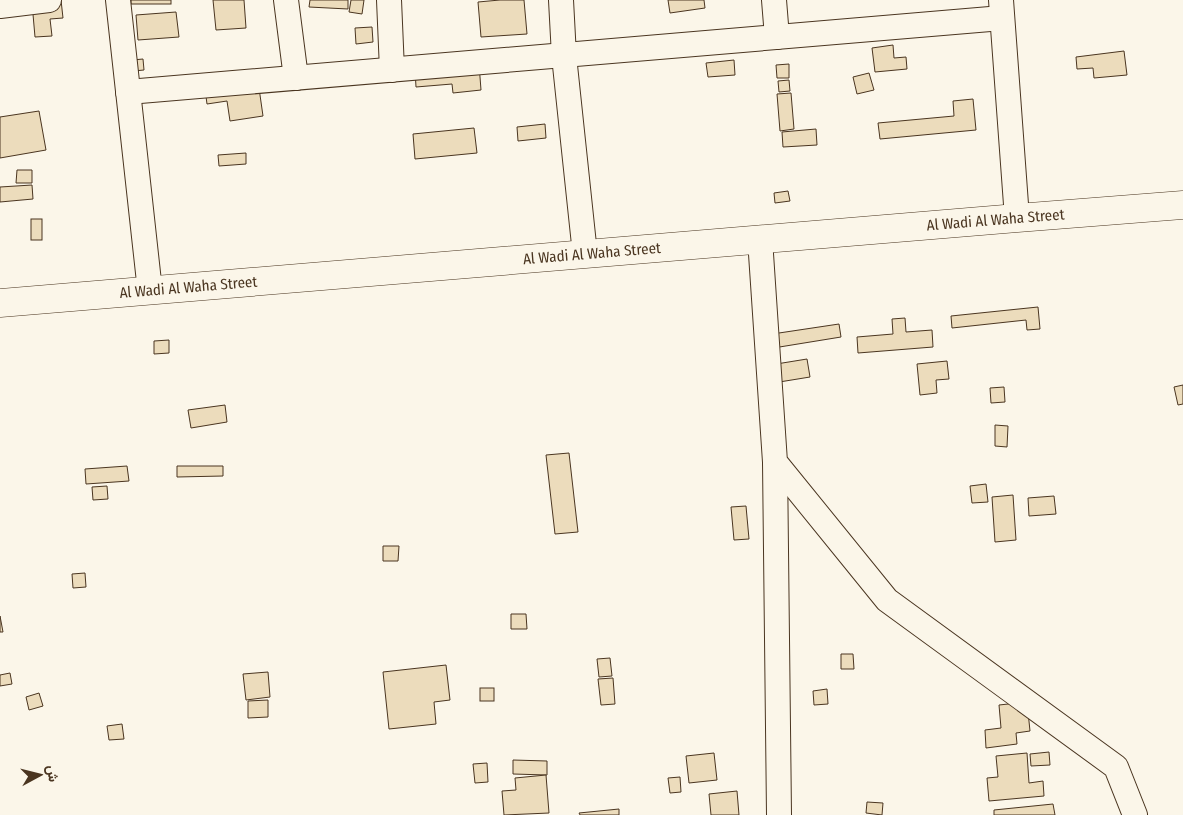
<svg xmlns="http://www.w3.org/2000/svg" width="1183" height="815" font-family="'Fira Sans Condensed',Vazirmatn,sans-serif">
	<style>
		.building { fill: #ecdcbc; stroke: #4a3520 }
		.lines { fill: none; stroke-linecap: round; stroke-linejoin: round }
		.minor-casing { stroke: #4a3520; stroke-width: 26 }
		.major-casing { stroke: #4a3520; stroke-width: 29 }
		.minor { stroke: #fbf6e9; stroke-width: 24 }
		.major { stroke: #fbf6e9; stroke-width: 28 }
		.labels { text-anchor: middle; dominant-baseline: central; stroke-width: 4; stroke-linejoin: round; paint-order: stroke }
		.street-label { font-size: 15px; fill: #4a3520; stroke: #fbf6e9 }
	</style>
	<rect width="100%" height="100%" fill="#fbf6e9"/>
	<!-- building -->
	<g class="building">
		<polygon points="61,0 63,18 50,19 52,36 35,37 32,3"/>
		<rect x="131" y="0" width="40" height="4"/>
		<polygon points="213,0 244,0 246,28 216,30"/>
		<polygon points="310,0 348,0 348,9 309,7"/>
		<polygon points="351,0 364,0 362,14 349,12"/>
		<polygon points="500,0 524,0 527,34 481,37 478,2"/>
		<polygon points="668,0 704,0 705,8 670,13"/>
		<polygon points="176,12 179,37 138,40 136,15"/>
		<polygon points="372,27 373,42 356,44 355,28"/>
		<polygon points="893,45 894,58 906,57 907,69 875,72 872,48"/>
		<polygon points="1124,51 1127,75 1094,78 1093,68 1077,69 1076,57"/>
		<polygon points="143,59 144,70 123,72 122,61"/>
		<polygon points="734,60 735,75 708,77 706,63"/>
		<polygon points="479,64 481,90 453,93 452,84 416,87 415,70"/>
		<polygon points="789,64 789,78 777,78 776,65"/>
		<polygon points="869,73 874,90 857,94 853,77"/>
		<polygon points="789,80 790,91 779,92 778,81"/>
		<polygon points="258,81 263,116 230,121 227,101 207,104 205,89"/>
		<polygon points="791,93 794,129 780,131 777,94"/>
		<polygon points="973,99 976,130 880,139 878,123 954,116 953,101"/>
		<polygon points="39,111 46,150 0,158 0,117"/>
		<polygon points="545,124 546,138 518,141 517,127"/>
		<polygon points="474,128 477,153 415,159 413,134"/>
		<polygon points="816,129 817,145 783,147 782,132"/>
		<polygon points="246,153 246,164 219,166 218,155"/>
		<polygon points="17,170 32,170 32,183 16,183"/>
		<polygon points="32,185 33,199 0,202 0,187"/>
		<polygon points="788,191 790,201 775,203 774,193"/>
		<rect x="31" y="219" width="11" height="21"/>
		<polygon points="1038,307 1040,329 1027,330 1026,320 952,328 951,316"/>
		<polygon points="905,318 906,332 932,330 933,347 858,353 857,337 893,334 892,319"/>
		<polygon points="839,324 841,337 761,350 759,336"/>
		<polygon points="169,340 169,353 154,354 154,341"/>
		<polygon points="807,359 810,377 767,384 764,366"/>
		<polygon points="947,361 949,379 936,380 937,393 920,395 917,364"/>
		<polygon points="1183,385 1183,404 1178,405 1174,387"/>
		<polygon points="1004,387 1005,402 991,403 990,388"/>
		<polygon points="225,405 227,422 191,428 188,410"/>
		<polygon points="995,425 1008,426 1007,447 995,446"/>
		<polygon points="569,453 578,532 555,534 546,455"/>
		<polygon points="127,466 129,481 86,484 85,469"/>
		<polygon points="177,466 223,466 223,476 177,477"/>
		<polygon points="986,484 988,502 972,503 970,486"/>
		<polygon points="107,486 108,499 93,500 92,487"/>
		<polygon points="1013,495 1016,540 995,542 992,497"/>
		<polygon points="1054,496 1056,514 1029,516 1028,498"/>
		<polygon points="746,506 749,539 734,540 731,507"/>
		<polygon points="383,546 399,546 398,561 383,561"/>
		<polygon points="85,573 86,587 73,588 72,574"/>
		<polygon points="511,614 526,614 527,629 511,629"/>
		<polygon points="0,616 3,632 0,632"/>
		<polygon points="841,654 853,654 854,669 841,669"/>
		<polygon points="610,658 612,676 599,677 597,659"/>
		<polygon points="446,665 450,700 434,702 436,724 389,729 383,672"/>
		<polygon points="268,672 270,697 246,700 243,674"/>
		<polygon points="10,673 12,684 0,686 0,675"/>
		<polygon points="613,678 615,704 601,705 598,679"/>
		<rect x="480" y="688" width="14" height="13"/>
		<polygon points="827,689 828,704 814,705 813,691"/>
		<polygon points="39,693 43,706 29,710 26,697"/>
		<polygon points="268,700 268,717 248,718 248,701"/>
		<polygon points="1027,702 1030,731 1016,733 1017,744 986,748 985,730 1001,728 999,705"/>
		<polygon points="122,724 124,739 109,740 107,726"/>
		<polygon points="1049,752 1050,765 1031,766 1030,754"/>
		<polygon points="714,753 717,780 689,783 686,756"/>
		<polygon points="1027,753 1029,783 1043,781 1044,796 989,801 987,778 998,777 996,756"/>
		<polygon points="513,760 547,761 547,775 513,774"/>
		<polygon points="487,763 488,782 475,783 473,764"/>
		<polygon points="546,775 549,813 504,815 502,791 516,790 515,778"/>
		<polygon points="680,777 681,792 670,793 668,778"/>
		<polygon points="737,791 739,815 711,815 709,794"/>
		<polygon points="867,802 883,803 882,815 866,813"/>
		<polygon points="1053,804 1055,815 994,815 994,810"/>
		<polygon points="619,809 619,815 580,815 579,813"/>
	</g>
	<g class="lines">
		<!-- minor casing -->
		<g class="minor-casing">
			<g id="minor">
				<polyline points="118,0 150,291"/>
				<polyline points="286,0 296,78"/>
				<polyline points="389,0 392,70"/>
				<polyline points="561,0 564,56 585,254"/>
				<polyline points="774,0 777,37"/>
				<polyline points="1001,0 1017,218"/>
				<polyline points="0,6 49,0"/>
				<polyline points="128,92 1002,18"/>
				<polyline points="760,239 775,462 887,600 1116,767 1135,815"/>
				<polyline points="775,462 779,815"/>
			</g>
		</g>
		<!-- major casing -->
		<g class="major-casing">
			<g id="major">
				<path id="s1" d="M0,303L1017,218L1183,205"/>
			</g>
		</g>
		<!-- minor -->
		<use href="#minor" class="minor"/>
		<!-- major -->
		<use href="#major" class="major"/>
	</g>
	<g class="labels">
		<!-- street labels -->
		<g class="street-label">
			<text stroke="none"><textPath href="#s1" startOffset="999">Al Wadi Al Waha Street</textPath></text>
			<text stroke="none"><textPath href="#s1" startOffset="594">Al Wadi Al Waha Street</textPath></text>
			<text stroke="none"><textPath href="#s1" startOffset="189">Al Wadi Al Waha Street</textPath></text>
		</g>
	</g>
	<!-- north arrow -->
	<g transform="translate(40 775) rotate(83)" stroke="#fbf6e9" stroke-width="4" paint-order="stroke">
	<path d="M0-4L9 19L0 12L-9 19Z" fill="#4a3520"/>
	<text y="-8" font-size="14" font-weight="bold" text-anchor="middle" fill="#4a3520">ش</text>
	</g>
</svg>
